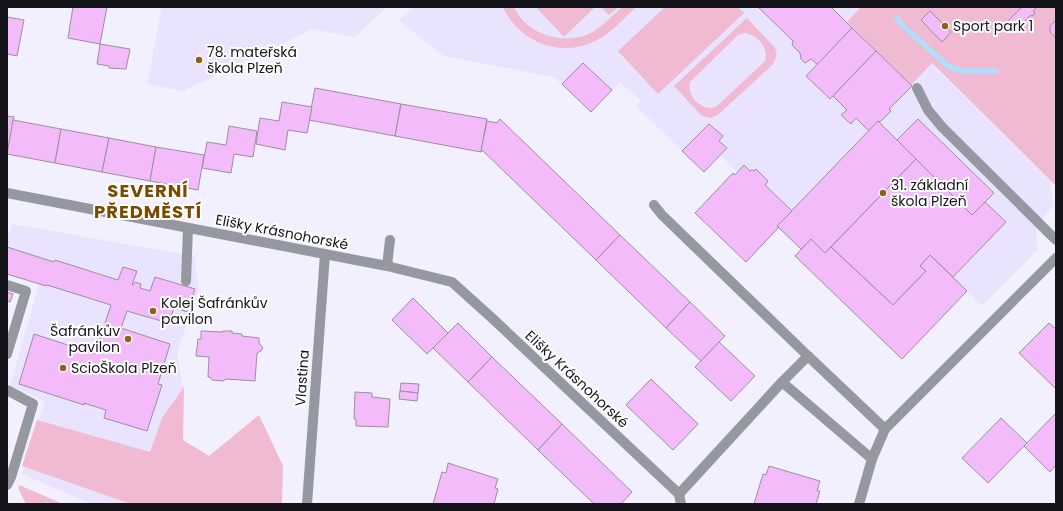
<svg xmlns="http://www.w3.org/2000/svg" width="1063" height="511" font-family="Poppins,sans-serif">
	<style>
		.built { fill: #e9e3fe }
		.green { fill: #efbad2; fill-rule: evenodd }
		.lines { fill: none; stroke-linecap: round; stroke-linejoin: round }
		.stream { stroke: #b3ddfd; stroke-width: 5.5 }
		.building { fill: #f3bbfa; stroke: #9c8f9d }
		.minor { stroke: #9598a0; stroke-width: 10 }
		.poi-dot { fill: #935f13; stroke: #fff; stroke-width: 1.5 }
		.labels { text-anchor: middle; dominant-baseline: central; stroke-width: 4; stroke-linejoin: round; paint-order: stroke }
		.poi-label { font-size: 14px; fill: #15141a; stroke: #fff; text-anchor: start }
		.street-label { font-size: 14px; fill: #15141a; stroke: #fff }
		.district-label { font-size: 18px; font-weight: bold; letter-spacing: 1px; fill: #794b00; stroke: #fff }
	</style>
	<rect width="100%" height="100%" fill="#f2effe"/>
	<!-- built -->
	<g class="built">
		<polygon points="162,7 387,7 355,37 312,29 183,91 147,84"/>
		<polygon points="414,7 861,7 847,22 911,84 931,63 1050,181 1054,205 1036,225 1037,250 982,306 967,291 902,359 795,256 801,249 779,228 746,262 695,213 733,173 735,175 737,172 720,155 704,172 636,106 641,101 620,82 591,112 554,77 444,56 399,21"/>
		<polygon points="12,224 194,256 199,289 177,353 184,394 148,504 91,504 22,474 45,401 10,386 39,284 7,274 7,240"/>
	</g>
	<!-- green -->
	<g class="green">
		<path d="M503,7H514C527,35 564,46 591,33C603,26 612,16 622,7H636C623,19 610,35 593,42C559,58 518,41 503,7Z"/>
		<polygon points="536,7 595,7 564,37"/>
		<polygon points="601,7 618,7 609,15"/>
		<polygon points="665,7 738,7 744,13 658,94 618,51"/>
		<polygon points="861,7 1056,7 1056,186 932,63 911,85 847,22"/>
		<path d="M747,18L775,48C778,55 776,59 772,65L719,114L711,118L702,116L674,86ZM745,33C758,35 769,48 765,61L716,107C702,112 686,96 690,82L738,35Z"/>
		<polygon points="184,387 183,440 209,456 259,415 283,466 282,504 131,504 22,466 37,420 150,452 162,418"/>
		<polygon points="19,485 63,504 50,504 45,502 45,504 26,504 19,490"/>
	</g>
	<g class="lines">
		<!-- stream -->
		<polyline class="stream" points="897,18 902,25 949,67 963,71 996,71"/>
	</g>
	<!-- building -->
	<g class="building">
		<polygon points="73,7 107,7 100,44 68,38"/>
		<polygon points="758,7 831,7 852,28 818,65 811,59 805,63 801,59 800,53 792,45 793,41"/>
		<polygon points="1022,7 1037,7 1033,11 1035,13 1033,16 1031,15 1012,33 1004,25"/>
		<polygon points="930,11 951,32 942,42 921,20"/>
		<polygon points="7,17 24,20 17,56 7,54"/>
		<polygon points="1056,20 1056,38 1050,32 1050,26"/>
		<polygon points="852,28 876,51 830,99 806,76"/>
		<polygon points="100,44 130,49 126,69 109,68 109,66 97,64"/>
		<polygon points="876,51 912,86 889,109 891,111 880,122 878,121 869,131 856,118 851,124 841,115 847,110 833,96"/>
		<polygon points="583,63 612,90 591,112 562,84"/>
		<polygon points="315,88 401,104 395,136 309,120"/>
		<polygon points="282,102 312,107 307,133 288,130 285,150 256,144 260,118 279,121"/>
		<polygon points="401,104 487,119 481,152 395,136"/>
		<polygon points="7,116 14,117 9,147 7,146"/>
		<polygon points="500,119 620,235 596,260 483,151 481,151 487,121 497,123"/>
		<polygon points="918,119 994,193 972,215 897,140"/>
		<polygon points="13,120 61,129 55,163 7,154"/>
		<polygon points="878,121 916,159 825,253 811,239 801,249 777,226"/>
		<polygon points="709,124 723,136 719,141 727,148 704,172 682,151"/>
		<polygon points="229,126 257,131 253,157 234,154 231,173 202,168 207,142 226,145"/>
		<polygon points="61,129 109,138 102,172 55,163"/>
		<polygon points="109,138 156,147 150,181 102,172"/>
		<polygon points="156,147 204,155 198,190 150,181"/>
		<polygon points="916,159 972,215 985,202 1006,222 953,277 930,255 920,266 926,271 893,305 831,247"/>
		<polygon points="744,165 750,171 752,170 754,171 756,169 768,181 765,185 792,211 777,226 779,227 746,262 695,213 733,173 735,175"/>
		<polygon points="620,235 690,302 666,328 596,260"/>
		<polygon points="811,239 825,253 831,247 893,305 926,271 920,266 930,255 967,291 902,359 795,256"/>
		<polygon points="7,247 54,262 55,260 118,280 123,267 137,271 132,285 133,285 135,282 141,284 140,288 150,291 155,277 195,289 188,312 174,308 170,320 166,321 165,322 127,311 121,328 170,344 158,384 162,385 147,431 104,418 106,410 84,403 84,405 19,384 34,334 95,354 111,305 47,285 46,286 7,274"/>
		<polygon points="7,292 13,294 10,302 7,301"/>
		<polygon points="413,298 448,333 427,354 392,320"/>
		<polygon points="690,302 725,336 701,361 666,328"/>
		<polygon points="458,323 492,357 468,382 433,348"/>
		<polygon points="1049,323 1056,329 1056,389 1019,353"/>
		<polygon points="201,331 223,332 223,331 232,331 232,333 242,334 242,336 259,338 259,343 263,348 261,351 257,353 255,381 226,379 223,381 212,380 210,377 208,377 209,357 196,356 198,339 201,339"/>
		<polygon points="719,342 755,376 731,401 695,367"/>
		<polygon points="492,357 562,424 538,450 468,382"/>
		<polygon points="651,379 698,424 673,450 626,405"/>
		<polygon points="401,383 419,384 418,393 400,391"/>
		<polygon points="400,391 418,393 417,401 399,399"/>
		<polygon points="355,392 372,393 372,397 390,399 388,427 356,426 356,419 354,419"/>
		<polygon points="1056,413 1056,465 1050,472 1024,446"/>
		<polygon points="1001,418 1027,443 988,483 962,458"/>
		<polygon points="562,424 632,492 621,504 594,504 538,450"/>
		<polygon points="448,463 498,479 495,488 498,489 494,504 433,504 442,472 446,473"/>
		<polygon points="769,466 820,481 817,491 820,491 816,504 754,504 763,474 766,475"/>
	</g>
	<g class="lines">
		<!-- minor -->
		<g class="minor">
			<polyline points="917,88 928,110 942,127 1056,240"/>
			<polyline points="7,193 387,266 452,282 492,318 679,494 681,504"/>
			<polyline points="654,205 662,215 808,356 782,382 679,494"/>
			<polyline points="387,266 390,240"/>
			<polyline points="186,281 188,228"/>
			<polyline points="7,285 26,291 7,354"/>
			<polyline points="808,356 885,429"/>
			<polyline points="782,382 872,459"/>
			<polyline points="7,390 33,404 11,477 7,485"/>
			<polyline points="307,504 325,254"/>
			<polyline points="859,504 872,459 885,429 1056,258"/>
		</g>
	</g>
	<!-- markers -->
	<g class="poi-dot">
		<circle cx="945" cy="26" r="4"/>
		<circle cx="199" cy="60" r="4"/>
		<circle cx="883" cy="193" r="4"/>
		<circle cx="153" cy="311" r="4"/>
		<circle cx="128" cy="339" r="4"/>
		<circle cx="63" cy="368" r="4"/>
	</g>
	<g class="labels">
		<!-- poi labels -->
		<g class="poi-label">
			<text x="953" y="26">Sport park 1</text>
			<text x="207" y="52">78. mateřská<tspan x="207" dy="16">škola Plzeň</tspan></text>
			<text x="891" y="185">31. základní<tspan x="891" dy="16">škola Plzeň</tspan></text>
			<text x="161" y="303">Kolej Šafránkův<tspan x="161" dy="16">pavilon</tspan></text>
			<text x="120" y="331" text-anchor="end">Šafránkův<tspan x="120" dy="16">pavilon</tspan></text>
			<text x="71" y="368">ScioŠkola Plzeň</text>
		</g>
		<!-- street labels -->
		<g class="street-label">
			<text transform="translate(282 232) rotate(11)">Elišky Krásnohorské</text>
			<text transform="translate(302 378) rotate(-86)">Vlastina</text>
			<text transform="translate(577 379) rotate(43)">Elišky Krásnohorské</text>
		</g>
		<!-- district labels -->
		<g class="district-label">
			<text x="148" y="190">SEVERNÍ<tspan x="148" dy="21">PŘEDMĚSTÍ</tspan></text>
		</g>
	</g>
	<!-- border -->
	<rect width="1063" height="511" fill="none" stroke="#15141a" stroke-width="16"/>
</svg>
